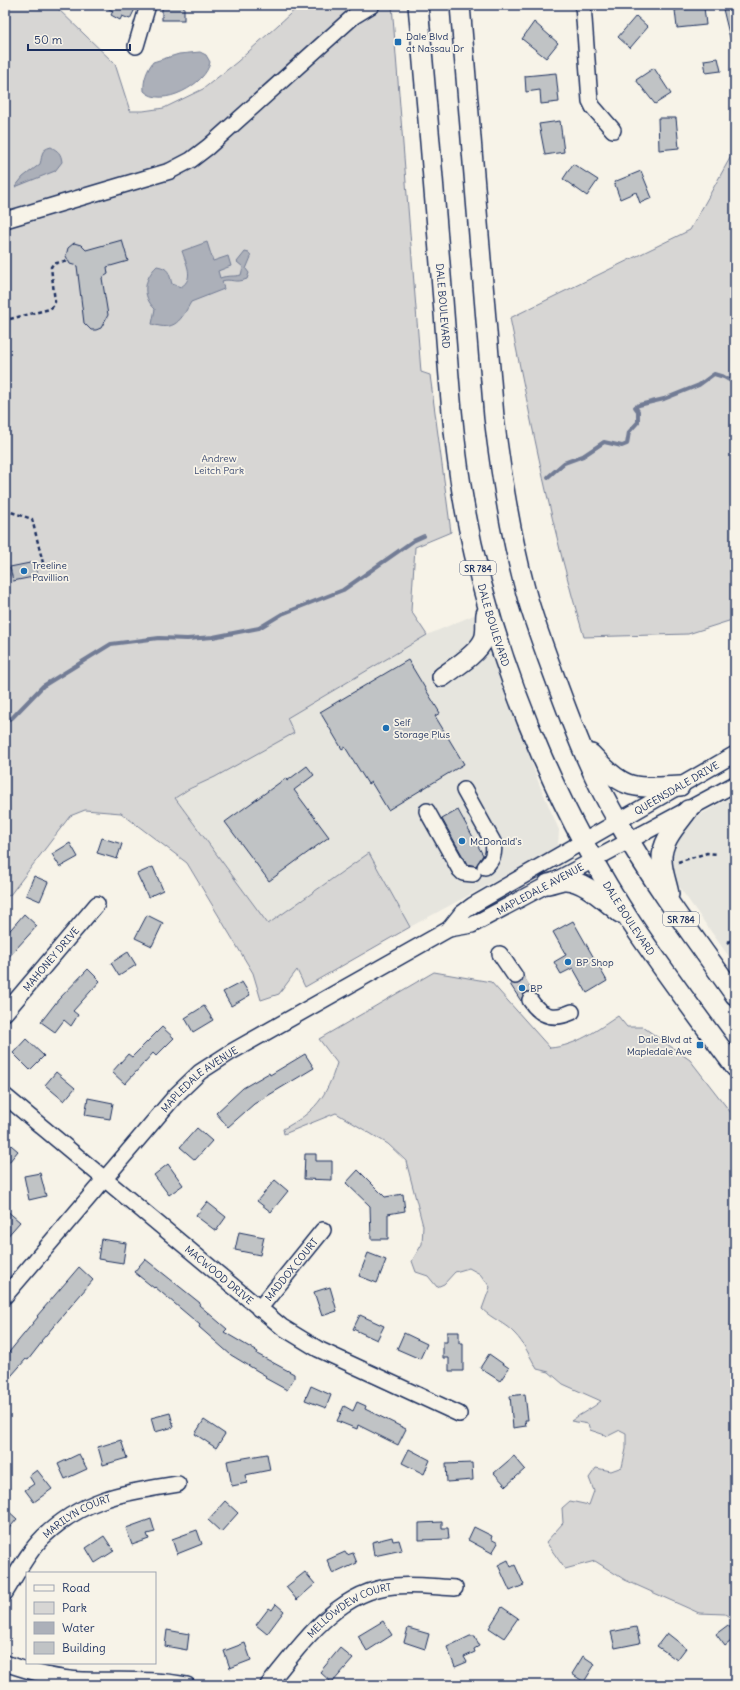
<svg xmlns="http://www.w3.org/2000/svg" width="740" height="1690" font-family="Delius,sans-serif">
	<style>
		.built { fill: #e6e5de }
		.green { fill: #d7d6d4; stroke: #798299 }
		.water { fill: #acb0b9; stroke: #727c95 }
		.lines { fill: none; stroke-linecap: round; stroke-linejoin: round }
		.stream { stroke: #727c95; stroke-width: 4 }
		.building { fill: #c0c3c5; stroke: #1b2f5e }
		.minor-tunnel { stroke: #cbcccc; stroke-width: 15; stroke-dasharray: 15 8; stroke-linecap: butt }
		.minor-casing { stroke: #1b2f5e; stroke-width: 18 }
		.major-casing { stroke: #1b2f5e; stroke-width: 22 }
		.path { stroke: #1b2f5e; stroke-width: 2.5; stroke-dasharray: 4 3; stroke-linecap: butt }
		.minor { stroke: #f7f3e8; stroke-width: 15 }
		.major { stroke: #f7f3e8; stroke-width: 19 }
		.poi-dot { fill: #1f6fb2; stroke: #f7f3e8; stroke-width: 1.5 }
		.labels { text-anchor: middle; dominant-baseline: central; stroke-width: 3.5; stroke-linejoin: round; paint-order: stroke }
		.shield { fill: #f7f3e8; stroke: #5d6a87; stroke-width: 1 }
		.shield-label { font-size: 9px; font-weight: bold; fill: #1b2f5e }
		.poi-label { font-size: 10px; fill: #1b2f5e; stroke: #f7f3e8; text-anchor: start }
		.street-label { font-size: 10px; fill: #1b2f5e; stroke: #f7f3e8 }
		.park-label { font-size: 10px; fill: #415076; stroke: #f7f3e8 }
	</style>
	<rect width="100%" height="100%" fill="#f7f3e8"/>
	<filter id="ink" filterUnits="userSpaceOnUse"><feTurbulence type="fractalNoise" baseFrequency=".025" numOctaves="2"/><feDisplacementMap in="SourceGraphic" scale="8" xChannelSelector="R" yChannelSelector="G"/><feConvolveMatrix kernelMatrix="1 2 1 2 8 2 1 2 1" color-interpolation-filters="sRGB"/></filter>
	<g filter="url(#ink)">
		<!-- built -->
		<g class="built">
			<polygon points="481,612 538,781 559,830 558,847 410,927 369,853 268,924 175,798 294,732 287,718 427,635"/>
			<polygon points="735,795 735,965 667,870 677,828"/>
		</g>
		<!-- green -->
		<g class="green">
			<polygon points="5,5 54,5 115,64 130,111 143,111 164,108 203,89 237,62 300,5 392,5 421,372 430,375 451,532 415,547 411,611 427,635 287,718 294,733 215,777 189,789 175,798 268,924 369,853 410,927 305,987 297,970 279,994 261,1000 253,973 187,863 121,813 85,810 70,816 10,895 5,897"/>
			<path d="M735,149V619L688,634L584,637C552,532 532,425 510,318L690,230Z"/>
			<path d="M434,972L491,982L550,1048C576,1046 597,1030 618,1016L627,1027H643L690,1060L735,1118V1621L725,1614L699,1613L625,1580L595,1561L565,1569L546,1542L563,1523L562,1508L570,1501L589,1505L594,1491L589,1478L596,1468L611,1471L622,1467L626,1449V1433L620,1430L608,1436L590,1430L588,1424L571,1421C581,1413 592,1409 601,1401L563,1384L549,1372L537,1369C530,1357 524,1343 515,1334C505,1323 492,1319 482,1309L490,1287L480,1274L469,1268L455,1272L444,1284L437,1287L428,1276L416,1272L412,1261L422,1244L423,1226L406,1161L388,1144L336,1113L284,1134L283,1129C315,1112 326,1098 337,1063L319,1039Z"/>
		</g>
		<!-- water -->
		<g class="water">
			<path d="M200,52L206,55L210,62C207,84 161,109 144,91C143,80 147,70 153,62L179,54Z"/>
			<path d="M51,147C58,151 61,153 62,162L55,171L15,187L23,177L40,164C43,154 40,150 51,147Z"/>
			<path d="M207,242L213,261L228,256L231,266L218,271L220,278C228,275 234,277 241,275L243,267L237,262L245,252L249,253L251,257L246,269L249,273L247,279C235,284 231,278 222,281L224,289L191,302C181,320 175,332 152,324L155,309C141,296 144,278 157,266C169,268 169,273 172,284L181,287C195,278 186,264 182,251Z"/>
		</g>
		<g class="lines">
			<!-- stream -->
			<g class="stream">
				<polyline points="548,477 564,463 583,456 604,442 622,446 627,444 629,432 638,422 638,411 635,407 639,405 664,399 699,385 714,374 724,377 731,381 735,375"/>
				<polyline points="5,720 12,718 43,686 111,644 159,638 187,639 213,637 259,628 282,614 343,590 413,541 424,536"/>
			</g>
		</g>
		<!-- building -->
		<g class="building">
			<polygon points="101,5 137,5 130,19 122,16 120,20 111,15 113,11"/>
			<rect x="162" y="5" width="22" height="15"/>
			<polygon points="722,5 735,5 735,42 731,42"/>
			<polygon points="704,7 706,25 677,28 675,10"/>
			<polygon points="636,16 648,27 630,48 618,37"/>
			<polygon points="534,22 558,43 546,58 522,39"/>
			<polygon points="718,58 721,71 706,73 704,60"/>
			<polygon points="654,68 671,94 655,104 636,80"/>
			<polygon points="556,73 559,102 541,104 540,90 526,92 525,76"/>
			<polygon points="658,118 676,118 679,148 659,150"/>
			<polygon points="560,121 564,152 545,155 539,124"/>
			<polygon points="573,164 598,180 587,196 563,179"/>
			<polygon points="641,171 652,198 640,203 636,192 620,199 614,182"/>
			<polygon points="122,240 128,261 107,267 108,274 102,278 108,315 101,328 96,330 91,330 84,323 77,266 70,264 66,256 68,248 74,243 81,245 86,250"/>
			<polygon points="35,562 38,576 13,581 10,567"/>
			<polygon points="408,660 440,713 435,716 464,764 388,810 371,782 368,784 345,747 342,749 320,712"/>
			<polygon points="307,766 314,775 294,790 329,837 269,881 225,822 286,778 287,781"/>
			<polygon points="458,810 483,855 476,866 467,864 442,819"/>
			<polygon points="102,838 122,844 117,859 97,853"/>
			<polygon points="70,843 78,857 60,867 52,854"/>
			<polygon points="153,867 163,890 148,897 137,874"/>
			<polygon points="34,876 48,882 40,901 26,895"/>
			<polygon points="24,914 37,926 5,961 5,936"/>
			<polygon points="147,915 163,923 152,946 135,938"/>
			<polygon points="573,921 607,981 587,993 573,968 561,974 554,962 566,955 553,932"/>
			<polygon points="128,952 136,965 119,976 111,963"/>
			<polygon points="88,969 100,981 73,1011 78,1015 71,1026 64,1020 55,1032 41,1022 58,1000"/>
			<polygon points="524,977 532,991 524,993 521,1001 510,984 515,985 520,984"/>
			<polygon points="242,982 250,995 231,1006 223,992"/>
			<polygon points="204,1006 213,1020 193,1032 185,1018"/>
			<polygon points="162,1027 174,1038 156,1056 153,1053 125,1084 112,1072 128,1054 132,1057"/>
			<polygon points="26,1039 44,1056 30,1070 13,1053"/>
			<polygon points="305,1054 314,1068 254,1104 228,1127 216,1113 243,1088 269,1073 270,1075"/>
			<polygon points="56,1072 75,1088 64,1101 45,1085"/>
			<polygon points="88,1098 113,1103 110,1119 85,1115"/>
			<polygon points="197,1128 212,1141 195,1160 180,1147"/>
			<polygon points="5,1140 18,1151 5,1167"/>
			<polygon points="305,1154 316,1154 316,1161 332,1161 332,1180 304,1179"/>
			<polygon points="168,1164 183,1185 169,1195 154,1175"/>
			<polygon points="358,1170 385,1197 403,1194 405,1211 388,1214 388,1239 371,1239 370,1206 346,1183"/>
			<polygon points="40,1173 46,1196 29,1200 24,1176"/>
			<polygon points="275,1180 288,1191 271,1212 257,1201"/>
			<polygon points="207,1202 226,1217 216,1231 196,1216"/>
			<polygon points="5,1209 20,1222 5,1239"/>
			<polygon points="239,1232 264,1237 260,1255 235,1250"/>
			<polygon points="101,1239 126,1243 123,1263 98,1259"/>
			<polygon points="368,1253 386,1260 377,1283 359,1276"/>
			<polygon points="145,1259 200,1303 199,1305 227,1329 224,1332 258,1352 257,1354 294,1374 294,1378 287,1390 265,1378 266,1376 231,1355 199,1327 200,1325 155,1287 154,1288 134,1272"/>
			<polygon points="79,1267 93,1280 41,1341 42,1342 28,1360 26,1359 5,1383 5,1357 38,1317 37,1316"/>
			<polygon points="330,1287 337,1311 322,1316 314,1292"/>
			<polygon points="360,1315 384,1326 377,1340 353,1329"/>
			<polygon points="447,1332 459,1332 459,1343 463,1343 463,1371 449,1371 449,1358 443,1358 443,1342 447,1342"/>
			<polygon points="404,1333 427,1344 420,1359 397,1349"/>
			<polygon points="489,1354 509,1368 500,1381 480,1368"/>
			<polygon points="311,1386 331,1395 326,1408 305,1400"/>
			<polygon points="525,1394 528,1420 525,1420 526,1426 513,1428 510,1396"/>
			<polygon points="357,1402 366,1406 365,1409 406,1429 398,1445 358,1425 357,1429 337,1421 344,1406 353,1411"/>
			<polygon points="170,1413 174,1427 155,1432 151,1418"/>
			<polygon points="204,1420 225,1434 216,1448 195,1434"/>
			<polygon points="121,1440 127,1458 103,1465 98,1447"/>
			<polygon points="409,1449 430,1460 424,1474 402,1463"/>
			<polygon points="79,1454 87,1469 65,1479 58,1464"/>
			<polygon points="267,1454 270,1470 245,1475 247,1483 232,1486 227,1461"/>
			<polygon points="514,1456 525,1469 506,1486 494,1473"/>
			<polygon points="472,1463 473,1480 447,1482 446,1464"/>
			<polygon points="37,1470 52,1489 34,1502 25,1490 34,1484 29,1476"/>
			<polygon points="225,1501 238,1513 221,1532 208,1520"/>
			<polygon points="5,1508 17,1519 5,1533"/>
			<polygon points="151,1519 155,1532 147,1534 149,1539 132,1545 126,1528"/>
			<polygon points="442,1522 442,1528 448,1528 449,1539 419,1540 419,1523"/>
			<polygon points="474,1527 492,1536 491,1539 498,1543 492,1553 468,1540"/>
			<polygon points="197,1530 202,1544 177,1554 172,1539"/>
			<polygon points="104,1536 114,1551 95,1563 86,1548"/>
			<polygon points="392,1537 393,1541 399,1540 402,1550 374,1556 372,1542"/>
			<polygon points="345,1552 347,1555 353,1553 357,1563 333,1574 327,1560"/>
			<polygon points="508,1560 511,1567 515,1565 524,1585 510,1591 498,1565"/>
			<polygon points="305,1572 315,1584 297,1600 286,1587"/>
			<polygon points="276,1604 284,1611 267,1634 256,1625 269,1608 272,1610"/>
			<polygon points="502,1607 518,1618 504,1638 489,1628"/>
			<polygon points="383,1621 392,1635 367,1651 358,1636"/>
			<polygon points="728,1625 735,1634 735,1638 725,1646 716,1634"/>
			<polygon points="636,1627 640,1643 615,1648 611,1632"/>
			<polygon points="408,1628 429,1634 425,1649 404,1642"/>
			<polygon points="167,1630 189,1634 187,1650 165,1646"/>
			<polygon points="667,1633 686,1648 677,1660 657,1646"/>
			<polygon points="470,1636 475,1636 479,1646 474,1649 475,1652 464,1657 467,1662 455,1667 447,1647"/>
			<polygon points="245,1643 251,1660 230,1668 224,1651"/>
			<polygon points="340,1648 353,1659 332,1683 320,1672"/>
			<polygon points="583,1656 595,1664 584,1682 572,1674"/>
		</g>
		<g class="lines">
			<!-- minor-tunnel -->
			<polyline class="minor-tunnel" points="515,976 530,1000"/>
			<!-- minor casing -->
			<g class="minor-casing">
				<g id="minor">
					<polyline points="583,5 590,101 593,107 613,130"/>
					<polyline points="136,46 148,5"/>
					<polyline points="5,220 170,171 191,160 208,147 354,16 372,5"/>
					<path d="M464,790L493,842C495,853 493,859 485,867"/>
					<polyline points="427,811 460,870 463,873 473,874"/>
					<path id="s1" d="M449,929L461,914L473,905L735,754"/>
					<polyline points="500,954 515,976"/>
					<path d="M530,1000C541,1017 554,1020 572,1012"/>
					<path id="s2" d="M5,1013L97,904"/>
					<path id="s3" d="M5,1096L282,1327L318,1349L459,1414"/>
					<path id="s4" d="M5,1296L176,1095L200,1072L231,1052L449,929L472,925L735,784"/>
					<path id="s5" d="M259,1309L323,1230"/>
					<path id="s6" d="M5,1593C17,1574 27,1553 43,1537C85,1497 124,1493 178,1484"/>
					<path d="M5,1663C30,1672 56,1679 83,1680C118,1681 153,1678 187,1685"/>
					<path id="s7" d="M268,1685C301,1645 337,1591 394,1586C414,1584 435,1587 455,1588"/>
				</g>
			</g>
			<!-- major casing -->
			<g class="major-casing">
				<g id="major">
					<path id="s8" d="M418,5C427,103 435,202 443,300C448,364 452,429 462,492C477,584 506,674 543,759C568,816 598,872 632,924C665,973 700,1020 735,1067"/>
					<path d="M460,5L494,417C501,475 510,533 525,589C534,623 547,656 559,689C576,735 594,781 619,823C653,883 695,939 735,995"/>
					<path d="M442,677C454,668 478,654 484,639C487,632 485,622 486,614"/>
					<path d="M591,754C625,791 631,788 680,786"/>
					<path d="M548,884C553,883 558,881 563,880C582,878 606,902 620,913"/>
					<path d="M669,894C667,883 662,871 662,860C661,841 677,825 688,810"/>
				</g>
			</g>
			<!-- path -->
			<g class="path">
				<polyline points="10,319 50,309 53,306 55,302 51,267 53,264 68,260"/>
				<polyline points="5,510 32,519 44,567 36,569"/>
				<polyline points="5,575 11,574"/>
				<polyline points="678,862 707,853 717,854"/>
				<polyline points="727,943 735,937"/>
			</g>
			<!-- minor -->
			<use href="#minor" class="minor"/>
			<!-- major -->
			<use href="#major" class="major"/>
		</g>
	</g>
	<!-- markers -->
	<g class="poi-dot">
		<rect x="394" y="38" width="8" height="8" rx="2"/>
		<circle cx="24" cy="571" r="4"/>
		<circle cx="386" cy="728" r="4"/>
		<circle cx="462" cy="841" r="4"/>
		<circle cx="568" cy="962" r="4"/>
		<circle cx="522" cy="988" r="4"/>
		<rect x="696" y="1041" width="8" height="8" rx="2"/>
	</g>
	<g class="labels">
		<!-- shield labels -->
		<g class="shield">
			<rect x="460" y="561" width="36" height="14" rx="3"/>
			<rect x="663" y="912" width="36" height="14" rx="3"/>
		</g>
		<g class="shield-label">
			<text x="478" y="568">SR 784</text>
			<text x="681" y="919">SR 784</text>
		</g>
		<!-- poi labels -->
		<g class="poi-label">
			<text x="406" y="36">Dale Blvd<tspan x="406" dy="12">at Nassau Dr</tspan></text>
			<text x="32" y="565">Treeline<tspan x="32" dy="12">Pavillion</tspan></text>
			<text x="394" y="722">Self<tspan x="394" dy="12">Storage Plus</tspan></text>
			<text x="470" y="841">McDonald's</text>
			<text x="576" y="962">BP Shop</text>
			<text x="530" y="988">BP</text>
			<text x="692" y="1039" text-anchor="end">Dale Blvd at<tspan x="692" dy="12">Mapledale Ave</tspan></text>
		</g>
		<!-- street labels -->
		<g class="street-label">
			<text stroke="none"><textPath href="#s8" startOffset="302">DALE BOULEVARD</textPath></text>
			<text stroke="none"><textPath href="#s8" startOffset="626">DALE BOULEVARD</textPath></text>
			<text stroke="none"><textPath href="#s1" startOffset="269">QUEENSDALE DRIVE</textPath></text>
			<text stroke="none"><textPath href="#s4" startOffset="685">MAPLEDALE AVENUE</textPath></text>
			<text stroke="none"><textPath href="#s8" startOffset="950">DALE BOULEVARD</textPath></text>
			<text stroke="none"><textPath href="#s2" startOffset="71">MAHONEY DRIVE</textPath></text>
			<text stroke="none"><textPath href="#s4" startOffset="292">MAPLEDALE AVENUE</textPath></text>
			<text stroke="none"><textPath href="#s5" startOffset="51">MADDOX COURT</textPath></text>
			<text stroke="none"><textPath href="#s3" startOffset="279">MACWOOD DRIVE</textPath></text>
			<text stroke="none"><textPath href="#s6" startOffset="108">MARILYN COURT</textPath></text>
			<text stroke="none"><textPath href="#s7" startOffset="113">MELLOWDEW COURT</textPath></text>
		</g>
		<!-- park labels -->
		<g class="park-label">
			<text x="219" y="458">Andrew<tspan x="219" dy="12">Leitch Park</tspan></text>
		</g>
	</g>
	<!-- margin -->
	<rect width="740" height="1690" fill="none" stroke="#f7f3e8" stroke-width="20"/>
	<rect x="10" y="10" width="720" height="1670" fill="none" stroke="#1b2f5e" stroke-width="1.5" filter="url(#ink)"/>
	<!-- legend -->
	<rect x="26" y="1572" width="130" height="92" fill="#f7f3e8" stroke="#9fa5b1"/>
	<rect x="34" y="1585" width="20" height="6" fill="#f7f3e8" stroke="#9fa5b1"/>
	<text x="62" y="1592" font-size="12" fill="#1b2f5e">Road</text>
	<rect x="34" y="1602" width="20" height="12" fill="#d7d6d4" stroke="#9fa5b1"/>
	<text x="62" y="1612" font-size="12" fill="#1b2f5e">Park</text>
	<rect x="34" y="1622" width="20" height="12" fill="#acb0b9" stroke="#9fa5b1"/>
	<text x="62" y="1632" font-size="12" fill="#1b2f5e">Water</text>
	<rect x="34" y="1642" width="20" height="12" fill="#c0c3c5" stroke="#9fa5b1"/>
	<text x="62" y="1652" font-size="12" fill="#1b2f5e">Building</text>
	<!-- scale -->
	<path d="M28 44v6h102v-6" fill="none" stroke="#1b2f5e" stroke-width="2"/>
	<text x="34" y="44" font-size="12" fill="#1b2f5e" stroke="#f7f3e8" stroke-width="3" paint-order="stroke">50 m</text>
</svg>
